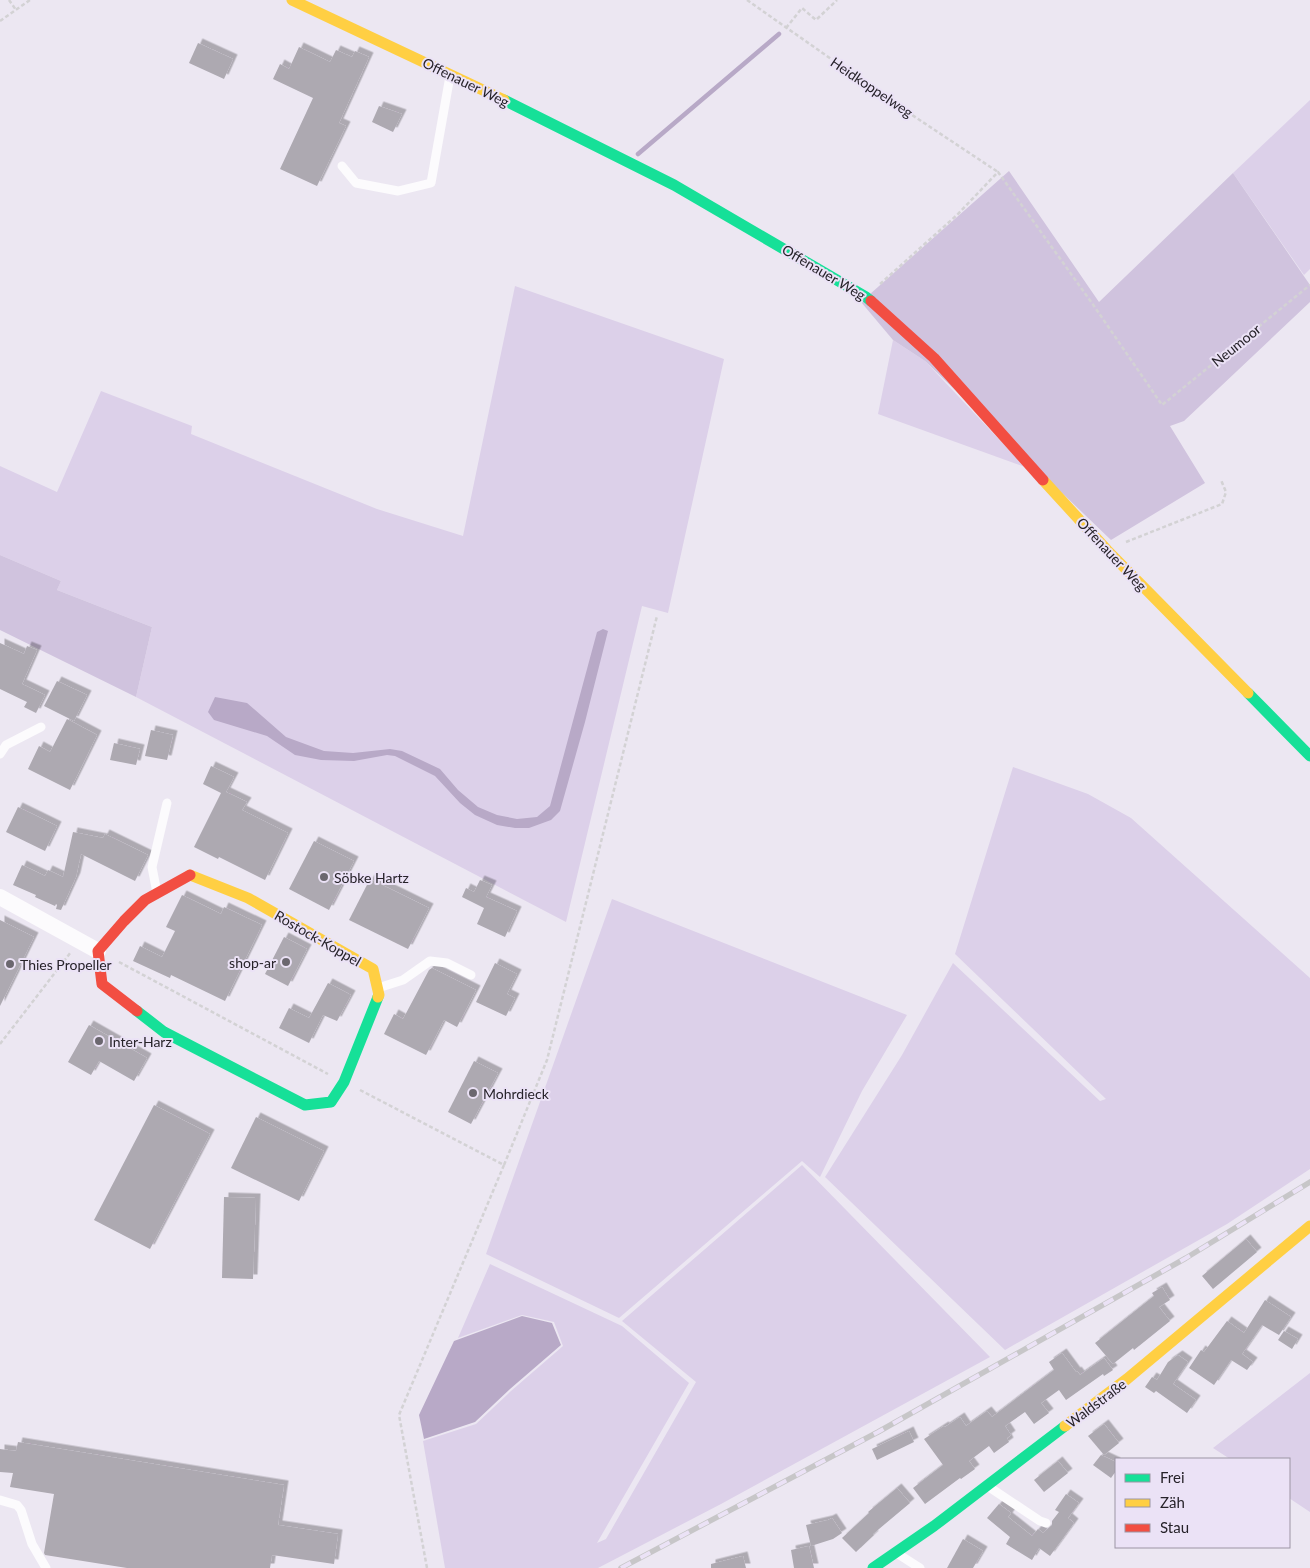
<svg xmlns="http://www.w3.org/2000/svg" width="1310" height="1568" font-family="Lato,sans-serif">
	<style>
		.green { fill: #dcd0e9 }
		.forest { fill: #d0c3de }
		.water { fill: #b8a9c7 }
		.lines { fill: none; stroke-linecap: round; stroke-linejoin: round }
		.stream { stroke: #b8a9c7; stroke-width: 4.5 }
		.building { fill: #ada9b1; filter: url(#shadow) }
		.path { stroke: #d3d2d4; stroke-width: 2.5; stroke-dasharray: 4 2.5; stroke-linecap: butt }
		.lane { stroke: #fcfbfd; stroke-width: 9 }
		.street { stroke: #fcfbfd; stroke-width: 16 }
		.fast { stroke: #16e098; stroke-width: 11 }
		.slow { stroke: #ffcf43; stroke-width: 11 }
		.jam { stroke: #f24e42; stroke-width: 11 }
		.rail-casing { stroke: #c7c6c8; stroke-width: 5.5 }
		.rail { stroke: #ebe2f6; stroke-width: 4; stroke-dasharray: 11; stroke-linecap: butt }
		.poi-dot { fill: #6b676f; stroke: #ebe2f6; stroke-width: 2 }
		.labels { text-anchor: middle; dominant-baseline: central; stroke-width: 4; stroke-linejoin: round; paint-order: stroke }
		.street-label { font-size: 14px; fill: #262229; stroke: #ebe2f6 }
		.poi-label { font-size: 14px; fill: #262229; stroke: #ebe2f6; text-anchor: start }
	</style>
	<defs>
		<filter id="shadow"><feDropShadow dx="4.5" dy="-4.5" stdDeviation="0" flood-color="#0004"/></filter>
	</defs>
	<rect width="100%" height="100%" fill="#ece7f2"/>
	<!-- green -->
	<g class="green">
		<polygon points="1310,100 1310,269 1304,275 1233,173"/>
		<polygon points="515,286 724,359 668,613 642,606 566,922 136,697 152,627 57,590 61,581 0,555 0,466 57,492 101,391 192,426 191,434 377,509 463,536"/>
		<polygon points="893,340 925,361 1025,467 878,414"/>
		<polygon points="1013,767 1088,794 1131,818 1310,978 1310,1169 1227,1224 1005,1350 825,1177 902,1055 953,963 1100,1101 1106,1099 955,954"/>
		<polygon points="612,899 907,1015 862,1091 820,1177 802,1161 619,1318 486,1254"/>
		<polygon points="802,1165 990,1357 721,1504 598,1568 445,1568 423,1441 476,1424 511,1391 563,1346 554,1322 522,1315 458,1338 490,1264 622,1326 689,1383 597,1543 606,1539 696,1382 622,1321"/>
		<polygon points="1310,1373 1310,1512 1289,1498 1289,1459 1230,1459 1213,1448"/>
	</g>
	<!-- forest -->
	<g class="forest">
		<polygon points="1009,171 1099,302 1233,173 1310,285 1310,302 1184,421 1170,426 1205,483 1111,540 925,361 893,340 861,302"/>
		<polygon points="0,555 61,581 57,590 152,627 136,697 0,630"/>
	</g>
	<!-- water -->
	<g class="water">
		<polygon points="603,629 608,631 585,722 560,811 551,820 529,828 515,828 497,825 475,815 460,803 435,776 395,756 387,755 354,761 321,760 295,755 267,736 214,720 208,712 215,697 247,703 286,737 324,751 353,753 390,749 402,751 440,769 458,790 478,807 497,815 517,819 537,817 550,806 597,632"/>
		<polygon points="522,1316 552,1323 561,1345 510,1389 475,1422 424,1439 419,1415 454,1341"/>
	</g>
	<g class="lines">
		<!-- stream -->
		<polyline class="stream" points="638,154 779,34"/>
	</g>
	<!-- building -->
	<g class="building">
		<polygon points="198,43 233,59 224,79 189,63"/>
		<polygon points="299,47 330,62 336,50 352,57 355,51 369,57 339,123 346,126 317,186 280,169 313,98 273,79 280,64 289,69"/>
		<polygon points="379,106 402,114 393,132 372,122"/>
		<polygon points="0,643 24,654 27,646 37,650 22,684 45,695 36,713 24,707 27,702 0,689"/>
		<polygon points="57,681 87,695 74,721 44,706"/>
		<polygon points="67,719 97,735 70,790 28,769 39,746 50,752"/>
		<polygon points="151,730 173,735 167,760 145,756"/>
		<polygon points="114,743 140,749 136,765 110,760"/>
		<polygon points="211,766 234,777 226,792 247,802 242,810 288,833 265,880 219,857 218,859 194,847 221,793 203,784"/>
		<polygon points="18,807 57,826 45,851 6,832"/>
		<polygon points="73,832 103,838 105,834 148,855 135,881 81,854 76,877 61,910 56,909 57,905 56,904 55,906 35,897 36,895 13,885 22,865 45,876 48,870 63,877"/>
		<polygon points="314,841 354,861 329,910 289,889"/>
		<polygon points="370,879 429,908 408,949 349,920"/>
		<polygon points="480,880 492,885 486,897 517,911 505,937 477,924 484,908 462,897 466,888 474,892"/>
		<polygon points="182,895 221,914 224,907 262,925 225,1001 171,975 170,978 133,961 140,946 162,957 175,931 166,927"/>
		<polygon points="0,920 34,937 0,1006"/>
		<polygon points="284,937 307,949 288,986 265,974"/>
		<polygon points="495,963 517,974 507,994 515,998 506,1016 476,1002"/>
		<polygon points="432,968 476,990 457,1027 444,1020 426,1055 384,1034 394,1014 403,1019 429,970"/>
		<polygon points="328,983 351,995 337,1021 323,1015 309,1043 279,1028 289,1008 309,1018"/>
		<polygon points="89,1025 147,1058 134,1081 99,1061 91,1075 68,1062"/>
		<polygon points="474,1061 498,1073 471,1124 448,1112"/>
		<polygon points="154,1105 210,1134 150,1249 94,1220"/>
		<polygon points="256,1117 324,1151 299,1201 231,1168"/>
		<polygon points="224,1197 256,1198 253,1279 222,1278"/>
		<polygon points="1246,1239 1257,1252 1213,1289 1202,1276"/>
		<polygon points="1162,1287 1170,1300 1159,1307 1170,1321 1134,1350 1133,1348 1113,1364 1095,1343 1154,1296 1152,1293"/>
		<polygon points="1265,1300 1291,1317 1279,1335 1262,1325 1242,1354 1253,1362 1247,1370 1231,1360 1214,1385 1189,1368 1201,1350 1204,1352 1227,1321 1244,1333"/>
		<polygon points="1284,1331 1298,1339 1292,1349 1278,1340"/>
		<polygon points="1062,1353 1076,1372 1077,1371 1080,1375 1104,1358 1113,1370 1104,1376 1103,1374 1066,1400 1059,1390 1041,1403 1049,1413 1034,1424 1025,1412 1005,1426 1011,1435 1007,1438 1009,1442 994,1453 989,1446 969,1461 975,1469 961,1479 960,1478 925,1504 913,1488 943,1465 924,1439 944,1426 945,1427 960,1417 966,1426 987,1411 992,1417 1054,1370 1049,1362"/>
		<polygon points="1178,1355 1188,1362 1173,1384 1196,1400 1187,1413 1156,1391 1154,1393 1145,1387 1152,1377 1157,1380 1168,1362"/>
		<polygon points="1104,1424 1119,1443 1104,1455 1088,1436"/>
		<polygon points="909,1431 914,1442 877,1460 872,1449"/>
		<polygon points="18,1442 284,1485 278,1525 338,1534 334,1564 272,1555 270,1568 127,1568 45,1555 44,1553 54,1494 10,1487 13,1473 0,1472 0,1449 16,1451"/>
		<polygon points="1101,1455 1116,1462 1116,1471 1111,1478 1093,1465"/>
		<polygon points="1058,1461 1068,1473 1044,1492 1034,1480"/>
		<polygon points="897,1488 910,1503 873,1534 874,1535 856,1552 842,1538 869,1513 868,1512"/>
		<polygon points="1066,1494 1079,1503 1068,1518 1074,1523 1050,1556 1039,1548 1032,1560 1006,1544 1010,1537 987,1518 999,1504 1011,1513 1008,1517 1032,1536 1038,1529 1043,1533 1052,1525 1052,1521 1059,1512 1055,1510"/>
		<polygon points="832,1518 842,1533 833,1539 811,1546 806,1525 828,1520"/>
		<polygon points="963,1539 983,1551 973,1568 947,1568"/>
		<polygon points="809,1546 814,1568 794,1568 791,1550"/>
		<polygon points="743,1556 746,1568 711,1568 711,1564"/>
	</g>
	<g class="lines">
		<!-- path -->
		<g class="path">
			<polyline points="9,0 16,10"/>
			<polyline points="747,0 891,101 998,172"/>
			<polyline points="0,21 30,0"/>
			<polyline points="786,28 802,8 816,20 837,0"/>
			<polyline points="880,284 957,215 998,172 1094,306 1162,405 1310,285"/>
			<polyline points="1126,542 1222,504 1226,492 1221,480"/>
			<polyline points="119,962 328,1074"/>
			<polyline points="0,1044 71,952"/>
			<polyline points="360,1090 504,1165 399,1415 427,1568"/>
			<polyline points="504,1165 547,1060 657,616"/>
		</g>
		<!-- lane -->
		<g class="lane">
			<polyline points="342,166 356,183 398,191 431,183 450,76"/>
			<polyline points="0,754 6,745 41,727"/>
			<polyline points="157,893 152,867 167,803"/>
			<polyline points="378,988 403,980 430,961 447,963 471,975"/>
			<polyline points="989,1487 1040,1521 1046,1523"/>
			<polyline points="0,1500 17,1505 21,1510 32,1544 46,1568"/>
			<polyline points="898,1554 920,1568"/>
		</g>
		<!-- street -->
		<polyline class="street" points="0,897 98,951"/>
		<!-- fast -->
		<g class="fast">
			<polyline points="504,100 674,185 866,297 871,301"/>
			<polyline points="1248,693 1310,756"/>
			<polyline points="137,1011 164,1032 305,1105 331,1102 344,1082 378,997"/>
			<polyline points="873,1568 934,1526 1065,1426"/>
		</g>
		<!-- slow -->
		<g class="slow">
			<polyline points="292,0 504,100"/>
			<polyline points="1043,480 1107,550 1248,693"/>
			<polyline points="190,875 248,898 373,969 379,995 378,997"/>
			<polyline points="1065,1426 1127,1379 1310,1226"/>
		</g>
		<!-- jam -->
		<g class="jam">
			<polyline points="871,301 934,358 1043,480"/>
			<polyline points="137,1011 102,984 98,951 124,921 145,900 190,875"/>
		</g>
		<!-- rail casing -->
		<g class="rail-casing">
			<polyline id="rail" points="621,1568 878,1432 1186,1258 1310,1182"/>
		</g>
		<!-- rail -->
		<use href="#rail" class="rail"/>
	</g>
	<!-- markers -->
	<g class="poi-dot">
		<circle cx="324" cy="877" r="5"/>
		<circle cx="286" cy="962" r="5"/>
		<circle cx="10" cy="964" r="5"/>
		<circle cx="99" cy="1041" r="5"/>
		<circle cx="473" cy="1093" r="5"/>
	</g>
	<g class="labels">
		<!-- street labels -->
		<g class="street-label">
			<text transform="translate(466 82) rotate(26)">Offenauer Weg</text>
			<text transform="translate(872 87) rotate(34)">Heidkoppelweg</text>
			<text transform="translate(824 272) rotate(31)">Offenauer Weg</text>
			<text transform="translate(1236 345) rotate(-39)">Neumoor</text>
			<text transform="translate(1112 554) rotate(47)">Offenauer Weg</text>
			<text transform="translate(318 938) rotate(30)">Rostock-Koppel</text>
			<text transform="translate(1096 1403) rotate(-37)">Waldstraße</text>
		</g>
		<!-- poi labels -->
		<g class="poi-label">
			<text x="334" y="877">Söbke Hartz</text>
			<text x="276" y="962" text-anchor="end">shop-ar</text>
			<text x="20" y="964">Thies Propeller</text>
			<text x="109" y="1041">Inter-Harz</text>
			<text x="483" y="1093">Mohrdieck</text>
		</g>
	</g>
	<!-- legend -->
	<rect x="1115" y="1458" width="175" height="90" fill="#ebe2f6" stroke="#9c95a4"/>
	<rect x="1125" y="1474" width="25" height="8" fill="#16e098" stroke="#9c95a4"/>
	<text x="1160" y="1483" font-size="15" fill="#262229">Frei</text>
	<rect x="1125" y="1499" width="25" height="8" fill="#ffcf43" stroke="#9c95a4"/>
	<text x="1160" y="1508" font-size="15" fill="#262229">Zäh</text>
	<rect x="1125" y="1524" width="25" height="8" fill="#f24e42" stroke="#9c95a4"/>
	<text x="1160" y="1533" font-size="15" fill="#262229">Stau</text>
</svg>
